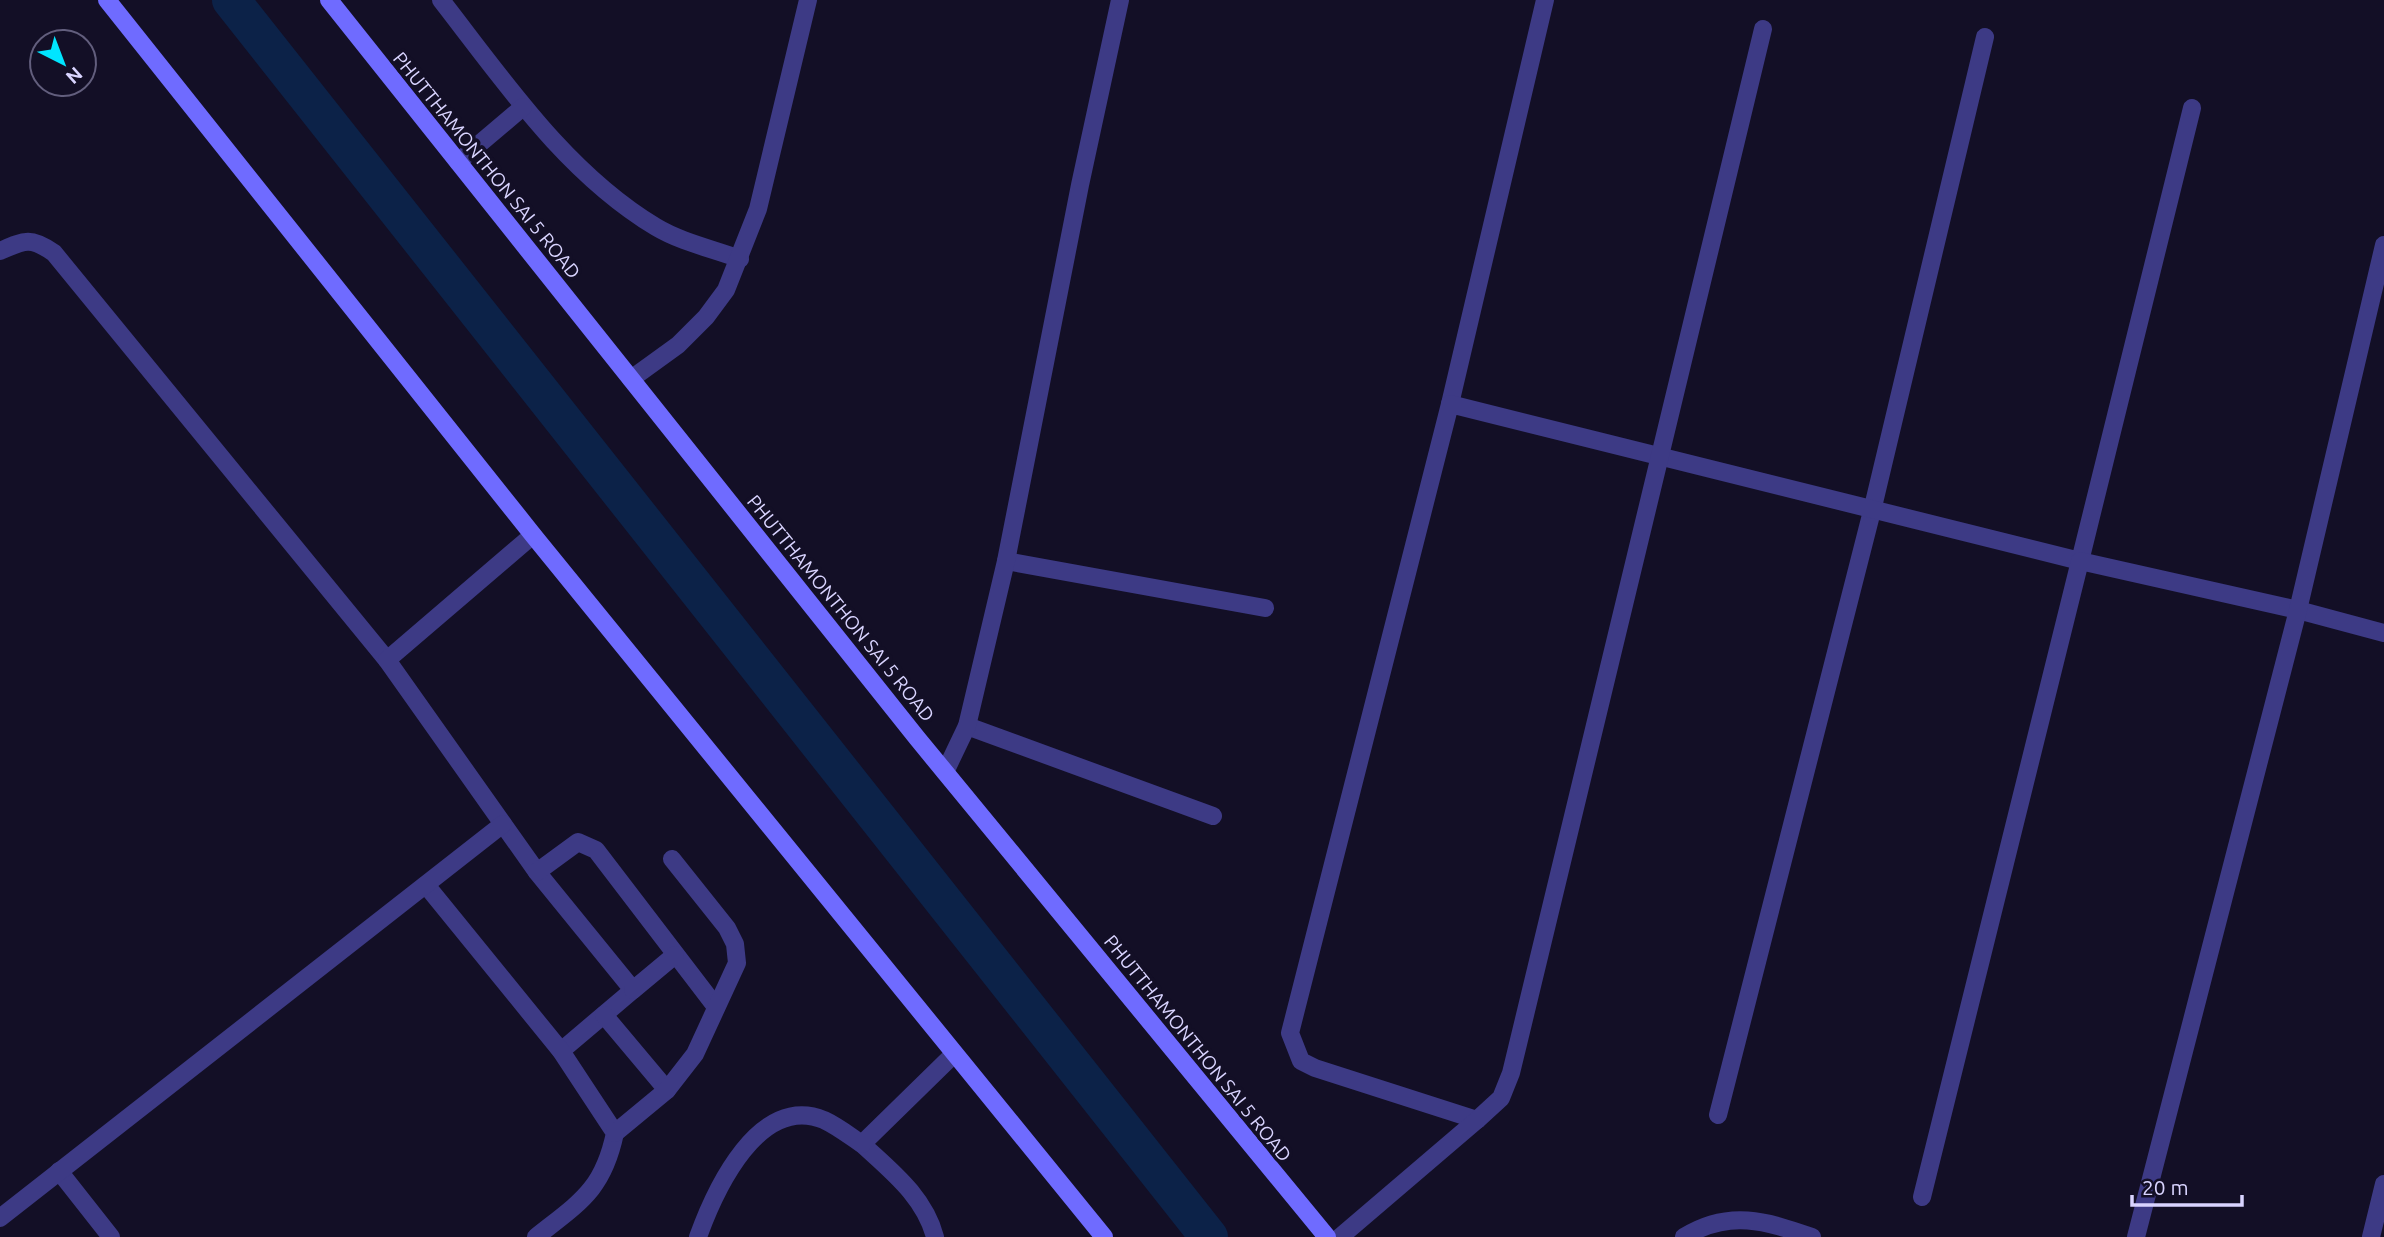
<svg xmlns="http://www.w3.org/2000/svg" width="2384" height="1237" font-family="Ubuntu,sans-serif">
	<style>
		.lines { fill: none; stroke-linecap: round; stroke-linejoin: round }
		.canal { stroke: #0c2248; stroke-width: 38 }
		.service { stroke: #3d3a85; stroke-width: 18 }
		.minor { stroke: #3d3a85; stroke-width: 18 }
		.secondary { stroke: #6f6bff; stroke-width: 18 }
		.labels { text-anchor: middle; dominant-baseline: central; stroke-width: 7; stroke-linejoin: round; paint-order: stroke }
		.street-label { font-size: 19px; fill: #d9d4ff; stroke: #130f26 }
	</style>
	<rect width="100%" height="100%" fill="#130f26"/>
	<g class="lines">
		<!-- canal -->
		<polyline class="canal" points="231,0 1209,1237"/>
		<!-- service -->
		<g class="service">
			<path d="M441,0C504,81 566,173 656,227C681,242 713,249 740,259"/>
			<polyline points="458,162 523,107"/>
			<path d="M0,251C25,240 31,237 54,253L387,660"/>
			<polyline points="631,379 678,345 706,317 726,290 758,209 808,0"/>
			<polyline points="533,535 387,660 537,872 633,990 561,1051"/>
			<polyline points="1006,561 1265,608"/>
			<polyline points="967,726 1213,816"/>
			<polyline points="945,772 967,726 1006,561 1080,185 1120,0"/>
			<polyline points="537,872 578,842 596,850 716,1007"/>
			<path d="M426,885L561,1051L615,1133C603,1190 580,1202 536,1237"/>
			<polyline points="633,990 675,955"/>
			<polyline points="604,1015 667,1090"/>
			<polyline points="615,1133 667,1090 695,1054 737,963 735,944 727,928 672,859"/>
			<path d="M862,1144C891,1171 924,1196 935,1237"/>
			<polyline points="59,1171 111,1237"/>
			<polyline points="0,1218 503,824"/>
			<path d="M698,1237C715,1190 759,1093 824,1120C837,1126 850,1136 862,1144L954,1054"/>
			<path d="M1684,1237C1729,1209 1766,1221 1812,1237"/>
		</g>
		<!-- minor -->
		<g class="minor">
			<polyline points="1450,404 1545,0"/>
			<polyline points="1718,1115 1872,511 1985,37"/>
			<polyline points="1477,1120 1315,1068 1301,1061 1290,1033 1450,404 2080,561 2192,108"/>
			<polyline points="1922,1197 2080,561 2298,610 2384,633"/>
			<polyline points="1340,1237 1477,1120 1501,1098 1511,1073 1763,29"/>
			<polyline points="2136,1237 2298,610 2384,245"/>
			<polyline points="2371,1237 2384,1184"/>
		</g>
		<!-- secondary -->
		<g class="secondary">
			<polyline points="107,0 533,535 1104,1237"/>
			<polyline points="329,0 917,738 1327,1237"/>
		</g>
	</g>
	<g class="labels">
		<!-- street labels -->
		<g class="street-label">
			<text transform="translate(487 165) rotate(51)">PHUTTHAMONTHON SAI 5 ROAD</text>
			<text transform="translate(841 608) rotate(51)">PHUTTHAMONTHON SAI 5 ROAD</text>
			<text transform="translate(1198 1048) rotate(51)">PHUTTHAMONTHON SAI 5 ROAD</text>
		</g>
	</g>
	<!-- north arrow -->
	<g transform="translate(63 63) rotate(138)"><circle r="33" fill="#130f26" stroke="#625e7d" stroke-width="2"/>
	<path d="M0-5L12 26L0 18L-12 26Z" fill="#00e5ff"/>
	<text y="-10" font-size="19" font-weight="bold" text-anchor="middle" fill="#d9d4ff">N</text>
	</g>
	<!-- scale -->
	<path d="M2132 1195v10h110v-10" fill="none" stroke="#d9d4ff" stroke-width="3.5"/>
	<text x="2142" y="1195" font-size="21" fill="#d9d4ff" stroke="#130f26" stroke-width="5" paint-order="stroke">20 m</text>
</svg>
